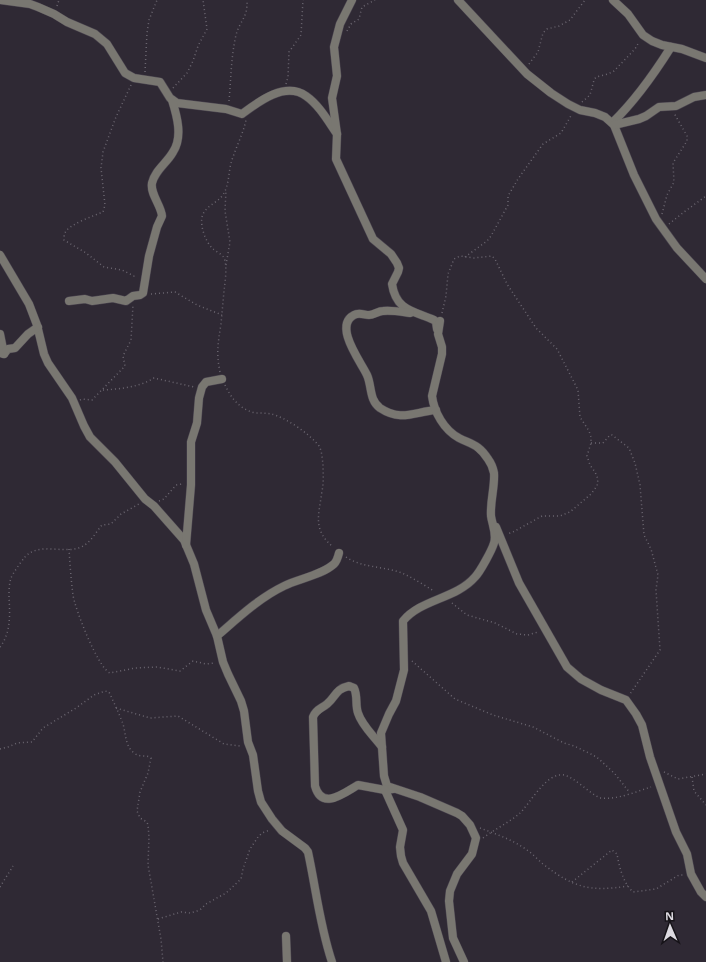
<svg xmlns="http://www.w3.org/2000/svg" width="706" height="962" font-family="'Open Sans',sans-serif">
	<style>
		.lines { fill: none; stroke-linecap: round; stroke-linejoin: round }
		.minor-casing { stroke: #4b4550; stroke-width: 9 }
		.path { stroke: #6b6670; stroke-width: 1.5; stroke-dasharray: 1 3; stroke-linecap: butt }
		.minor { stroke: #797771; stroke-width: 8 }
	</style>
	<rect width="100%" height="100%" fill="#2f2934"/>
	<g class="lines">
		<!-- minor casing -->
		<g class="minor-casing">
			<g id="minor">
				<path d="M0,0L30,4L38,7L54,14L67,22L95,34L107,44L125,73L134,78L160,82L170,98L177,103L226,109L242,114C258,102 285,81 306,96C319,105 328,121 337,134"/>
				<path d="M352,0L340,24L334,47L337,76L332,98L337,134L336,159L373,239L391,254L397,263L399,268L398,272L392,284C396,311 414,311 434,320L436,322L437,329"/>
				<polyline points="458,0 527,74 551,93 568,104 580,110 595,113 605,117 614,125 634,175 656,219 677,248 706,279"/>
				<polyline points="613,0 628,14 643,35 652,41 662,45 682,49 706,58"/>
				<path d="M612,123C635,101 654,74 671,47"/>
				<polyline points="614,125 639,119 646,116 659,107 676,106 694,97 706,95"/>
				<path d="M0,255L29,304L37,325L44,354L48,363L72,398L84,426L90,437L115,462L145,499L154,506L184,540L194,564L206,610L217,636L223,662L228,674L241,701L244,711L248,742L253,755L258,791L261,802L272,819L282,831L305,848L308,852C316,889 320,927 332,962"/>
				<path d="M69,301L85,299L92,301L113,298L126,301L133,296L140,295L143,293L149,256L157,227L162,216C161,205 150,194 152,183C155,170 167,163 173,152C183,137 177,116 172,100"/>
				<path d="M410,313C402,312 392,310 383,311C378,311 374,315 369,315C364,315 359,312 354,315C333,326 361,362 367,375C372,386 369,400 380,408C401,422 414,412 436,410"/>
				<path d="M440,321L438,334L442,347V354L432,396C434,412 444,430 459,438C473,445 479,445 488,459C491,463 493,468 494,473C495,487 490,501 491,516C492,524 497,534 494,543C492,550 480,572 475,577C456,599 421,599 403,621L404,670L396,701L389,714L381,733L384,776L387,786L420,797L457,813L462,816L470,825L476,838L472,854L457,874L450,891L449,901L453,938L464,962"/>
				<polyline points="0,334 4,354"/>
				<polyline points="0,353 4,354 8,349 15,348 28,334 38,327"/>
				<polyline points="496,527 519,583 567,667 581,679 601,690 626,700 636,714 642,725 650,757 676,832 687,854 691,874 701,892 706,897"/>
				<polyline points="186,545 191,485 191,442 197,423 199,398 202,387 206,382 222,379"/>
				<path d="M217,636C238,618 259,598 284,586C298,579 322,575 334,564C337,561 338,557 339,553"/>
				<path d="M382,747C374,736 362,726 358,713C355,705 358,696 354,688L349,686C335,689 336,697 327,704C321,709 316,709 313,717L315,786C322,811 344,793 358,785L385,790L393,789"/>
				<polyline points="385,790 403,830 400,847 401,856 403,863 431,911 446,962"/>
				<polyline points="286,936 287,962"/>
			</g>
		</g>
		<!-- path -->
		<g class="path">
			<polyline points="57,6 59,0"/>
			<polyline points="347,31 351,24 359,19 362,7 375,0"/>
			<polyline points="529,64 538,52 543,33 547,29 559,26 570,20 585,0"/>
			<polyline points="145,72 147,33 149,20 157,0"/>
			<polyline points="286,84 288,77 289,52 301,35 303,0"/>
			<path d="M131,85L116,117L103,152L101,168L105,205L103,212C95,215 71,224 66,231C64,234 64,237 64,240L86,253L104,267L122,270L134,276L137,275"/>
			<polyline points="173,88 187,73 193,61 198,46 207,29 203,0"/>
			<path d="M229,101C231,79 231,57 236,35C240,20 248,18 247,0"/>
			<polyline points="582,102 590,95 594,80 596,77 608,74 614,71 635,49 639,42"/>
			<polyline points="662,214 667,195 674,182 673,163 687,141 687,136 674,113"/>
			<polyline points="669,224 684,212 706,196"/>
			<polyline points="465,257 487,241 491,236 508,205 508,196 518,179 543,144 561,133 572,114"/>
			<polyline points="226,265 230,242 225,211 226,190"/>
			<polyline points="151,294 175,292 197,305 222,315"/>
			<polyline points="442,313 446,296 448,274 454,259 460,256 474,258 492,256 495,259 507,284 536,328 557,349 578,390 580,417 589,431 591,437 591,443 587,456 590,465 595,472 598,479 597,486 591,494 570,512 560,516 542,516 513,532 507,534"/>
			<path d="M220,372C216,353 218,343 221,324C222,313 223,302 224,291C225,282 227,270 225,261C224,254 217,253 212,248C206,242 200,227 202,217C205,205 219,203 224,193C230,182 228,169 233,157C237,145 243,134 246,120"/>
			<path d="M225,385C231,398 240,410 256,413C261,413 266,413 271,414C285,417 310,434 319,446C322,451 322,458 323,464C323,473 324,482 322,491C319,515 312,529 333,547"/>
			<path d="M103,390C120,389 140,387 154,378L194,387"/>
			<polyline points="80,400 82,399 92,400 125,366 123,356 131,340 133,305"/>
			<polyline points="591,443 603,443 610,435 612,435 629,448 635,463 640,485 644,535 651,549 658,575 656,590 660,650 630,694"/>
			<polyline points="159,501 164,499 176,485 182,484"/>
			<path d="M69,549C70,564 71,580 73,595C75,609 98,668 110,673L135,668L157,667L180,671L193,661L206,664L215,663"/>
			<path d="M346,557C362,568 383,566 402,573C413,578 424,585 434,591"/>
			<polyline points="452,603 467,615 495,623 517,634 528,635 538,632"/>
			<path d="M0,647C11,633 10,614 9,597C9,591 9,584 11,578C13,573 21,562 24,558C39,540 66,556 83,546C91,542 96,532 102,525L111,524L121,514L139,504"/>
			<polyline points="412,661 455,699 493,715 533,727 564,743 574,746 593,755 599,759 615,774 630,793"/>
			<polyline points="116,708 150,718 178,716 224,744 240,746"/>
			<path d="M0,749L8,747L17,743L32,742L43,728L76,708L94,695L105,691L109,692C114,703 119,713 123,724C126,734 125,746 134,753C140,758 146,754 151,758L148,773L140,792L137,811L140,818L147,822L148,825L149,837L148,865L161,939L163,962"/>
			<polyline points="664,772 678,779 706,774"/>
			<polyline points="692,777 694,791 706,805"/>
			<path d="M480,828C496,834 513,840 527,850C533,854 538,860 543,864C574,888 590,892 628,886"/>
			<path d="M483,838C495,829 508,823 519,814C530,804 546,772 564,775C574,777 589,793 600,798C617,800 635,792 651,787"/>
			<path d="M572,882L612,850L617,854C619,866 623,883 633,892L656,889L679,875H684"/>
			<polyline points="0,887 13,866"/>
			<polyline points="158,919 181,912 190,913 197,911 201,909 206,904 226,893 241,879 243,869 250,849 258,837 262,833 270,830"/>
		</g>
		<!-- minor -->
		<use href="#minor" class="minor"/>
	</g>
	<!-- north arrow -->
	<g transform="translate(670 926) rotate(358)" stroke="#161318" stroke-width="3" paint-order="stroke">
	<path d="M0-3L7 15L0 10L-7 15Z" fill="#dcd9e0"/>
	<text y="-6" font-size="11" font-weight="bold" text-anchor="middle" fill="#dcd9e0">N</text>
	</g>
</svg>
